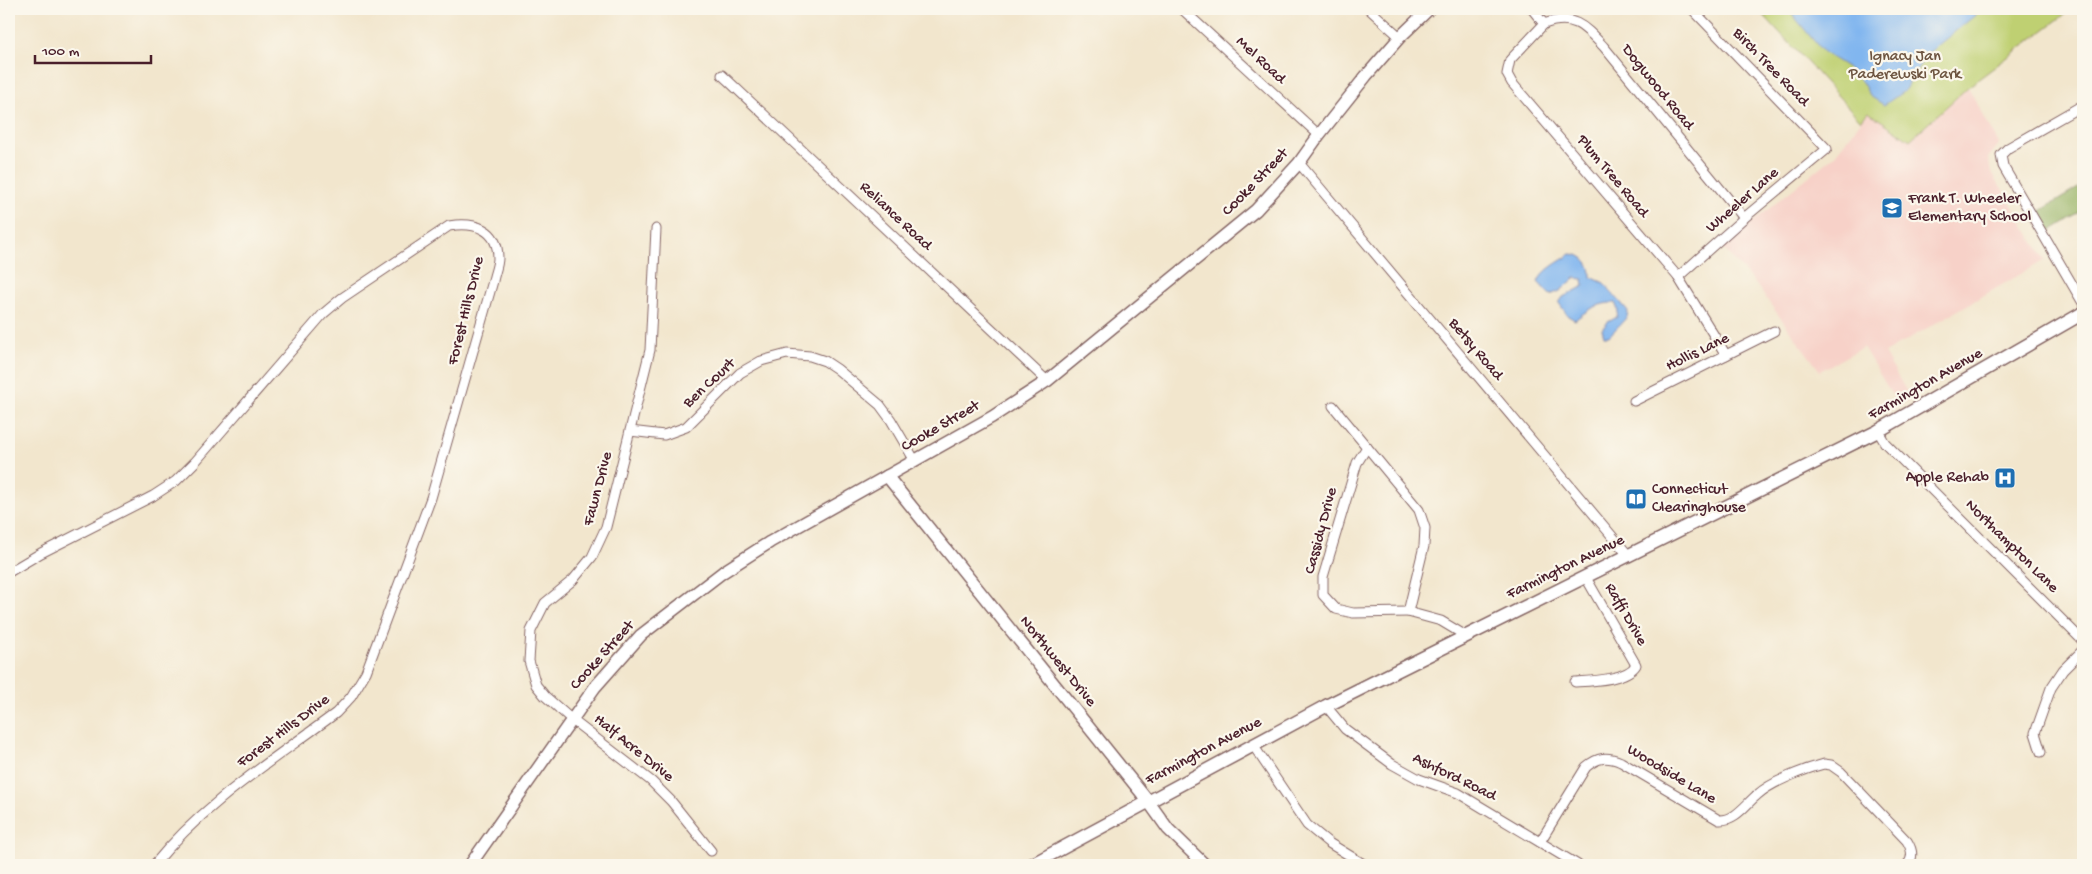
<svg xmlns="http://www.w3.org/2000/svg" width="2092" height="874" font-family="'Gochi Hand',sans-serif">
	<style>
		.built { fill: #f7d1c8 }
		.green { fill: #bfd072; stroke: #84784e }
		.forest { fill: #97b264; stroke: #706848 }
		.water { fill: #81b6ef; stroke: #666a8d }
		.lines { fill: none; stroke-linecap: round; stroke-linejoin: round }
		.minor-casing { stroke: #856564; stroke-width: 11 }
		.major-casing { stroke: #856564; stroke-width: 14 }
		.highway-casing { stroke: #856564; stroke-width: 15 }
		.minor { stroke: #fff; stroke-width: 9 }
		.major { stroke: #fff; stroke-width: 11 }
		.highway { stroke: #fff; stroke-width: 12 }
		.labels { text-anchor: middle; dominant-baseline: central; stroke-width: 4.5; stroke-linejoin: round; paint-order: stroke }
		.park-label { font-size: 16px; fill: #6d5440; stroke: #fbf7ec }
		.street-label { font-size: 16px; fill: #4a1f2b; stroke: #fbf7ec }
		.poi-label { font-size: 16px; fill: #4a1f2b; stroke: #fbf7ec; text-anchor: start }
	</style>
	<rect width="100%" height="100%" fill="#fbf7ec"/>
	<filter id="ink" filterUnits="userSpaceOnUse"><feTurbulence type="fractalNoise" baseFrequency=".02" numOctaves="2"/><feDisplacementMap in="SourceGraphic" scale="10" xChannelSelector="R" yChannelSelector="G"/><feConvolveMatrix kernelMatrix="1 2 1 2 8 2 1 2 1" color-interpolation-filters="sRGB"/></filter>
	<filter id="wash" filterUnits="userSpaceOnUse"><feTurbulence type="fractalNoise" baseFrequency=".0096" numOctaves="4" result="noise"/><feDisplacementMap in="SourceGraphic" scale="20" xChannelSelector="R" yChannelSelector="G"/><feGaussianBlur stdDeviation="1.12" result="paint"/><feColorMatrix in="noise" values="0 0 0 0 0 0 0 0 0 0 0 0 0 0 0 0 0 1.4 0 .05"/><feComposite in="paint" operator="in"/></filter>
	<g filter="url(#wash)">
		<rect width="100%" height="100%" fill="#f2e6cd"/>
		<!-- built -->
		<polygon class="built" points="1968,87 1999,144 1989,157 1990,169 2045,260 1884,353 1911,399 1899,406 1863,347 1820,371 1754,282 1722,247 1835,155 1868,112 1909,140"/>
		<!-- green -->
		<polygon class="green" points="1758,9 2072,9 1968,87 1910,140 1868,112 1861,121"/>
		<!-- forest -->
		<polygon class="forest" points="2083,185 2081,212 2049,232 2037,213"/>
		<!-- water -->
		<g class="water">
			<polygon points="1788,9 1983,9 1927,54 1904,91 1884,105 1870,96 1862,82 1847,67 1823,52"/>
			<path d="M1571,254C1584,254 1592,265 1591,277L1604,283L1628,311L1627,317L1609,336H1604L1602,329L1608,322L1617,317L1618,310L1615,303C1599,302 1586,311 1575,320L1568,316L1559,303L1563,297L1584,286L1583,279L1575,278L1560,291L1550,295L1538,282C1543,269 1561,261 1571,254Z"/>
		</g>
	</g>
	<g filter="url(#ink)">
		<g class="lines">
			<!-- minor casing -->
			<g class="minor-casing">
				<g id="minor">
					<polyline points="1182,9 1319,135"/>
					<polyline points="1369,9 1400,37"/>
					<path d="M1532,9L1544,24C1574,13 1585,27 1604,47L1744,218"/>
					<polyline points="1544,24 1510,60 1507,74 1512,83 1678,277 1726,355"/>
					<polyline points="722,75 1047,381"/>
					<polyline points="2083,105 2008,148 2001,155 2003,166 2083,303"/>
					<polyline points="1299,163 1628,555"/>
					<polyline points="656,229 650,350 606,527 592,557 573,580 545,603 531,631 529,661 536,685 545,696 571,719 651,781 671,801 711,851"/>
					<polyline points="1678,277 1744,218 1827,149 1692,9"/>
					<polyline points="1634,401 1774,331"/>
					<polyline points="1333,406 1419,510 1425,528 1424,546 1408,612 1441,621 1466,636"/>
					<polyline points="630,431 664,435 686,427 740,373 761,361 787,354 810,356 825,361 837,369 880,405 891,420 915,461"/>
					<polyline points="1878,431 1885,443 2083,641"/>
					<polyline points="1367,447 1357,463 1323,577 1323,595 1336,609 1353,613 1408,612"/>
					<path d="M9,572L41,553L153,496L176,481L195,462L323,314L342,298L449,226C474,222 498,228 498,258C498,266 494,274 493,281L431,498L366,672L351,697L336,713C273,760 204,803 154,865"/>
					<path d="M1575,682C1591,681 1627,680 1636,665L1585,576"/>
					<polyline points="1326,706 1345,729 1392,764 1419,779 1458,793 1578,865"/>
					<polyline points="1253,745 1307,825 1329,843 1365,865"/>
					<polyline points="2041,752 2035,733 2051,688 2063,670 2083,650"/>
					<path d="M1540,842L1586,767C1598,757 1607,756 1621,762L1719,820C1735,821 1745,805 1757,795C1771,782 1805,769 1824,764L1831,765L1841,772L1907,841C1912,849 1914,858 1907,865"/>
				</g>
			</g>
			<!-- major casing -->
			<g class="major-casing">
				<g id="major">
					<polyline points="887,476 1148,801 1168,829 1205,865"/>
					<polyline points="470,865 595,687 641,635 723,572 770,542 992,417 1047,381 1256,210 1299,163 1319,135 1366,76 1400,37 1429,9"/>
				</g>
			</g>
			<!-- highway casing -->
			<g class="highway-casing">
				<polyline id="highway" points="1031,865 1326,706 1878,431 2083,313"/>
			</g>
			<!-- minor -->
			<use href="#minor" class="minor"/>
			<!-- major -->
			<use href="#major" class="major"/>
			<!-- highway -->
			<use href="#highway" class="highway"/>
		</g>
	</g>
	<!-- icons -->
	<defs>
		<g id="school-square" transform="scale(1.125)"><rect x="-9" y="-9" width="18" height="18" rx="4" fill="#1f6fb2" stroke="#fbf7ec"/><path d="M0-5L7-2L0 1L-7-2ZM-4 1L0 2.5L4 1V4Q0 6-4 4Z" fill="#fff"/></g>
		<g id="hospital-square" transform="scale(1.125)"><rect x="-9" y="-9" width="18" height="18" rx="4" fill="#1f6fb2" stroke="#fbf7ec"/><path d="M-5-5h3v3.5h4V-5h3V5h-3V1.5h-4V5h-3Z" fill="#fff"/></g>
		<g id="library-square" transform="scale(1.125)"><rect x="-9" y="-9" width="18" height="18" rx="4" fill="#1f6fb2" stroke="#fbf7ec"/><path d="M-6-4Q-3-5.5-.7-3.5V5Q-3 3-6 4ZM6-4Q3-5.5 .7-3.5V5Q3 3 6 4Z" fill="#fff"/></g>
	</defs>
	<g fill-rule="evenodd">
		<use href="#school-square" x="1892" y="208"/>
		<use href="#hospital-square" x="2005" y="478"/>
		<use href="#library-square" x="1636" y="499"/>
	</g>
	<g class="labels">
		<!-- park labels -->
		<g class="park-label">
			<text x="1905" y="57">Ignacy Jan<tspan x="1905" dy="18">Paderewski Park</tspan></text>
		</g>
		<!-- street labels -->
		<g class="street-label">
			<text transform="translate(1260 61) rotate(43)">Mel Road</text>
			<text transform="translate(1770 68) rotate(46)">Birch Tree Road</text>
			<text transform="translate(1657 88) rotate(51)">Dogwood Road</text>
			<text transform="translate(1612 177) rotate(50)">Plum Tree Road</text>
			<text transform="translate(1256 183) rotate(-46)">Cooke Street</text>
			<text transform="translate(1743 201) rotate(-41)">Wheeler Lane</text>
			<text transform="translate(895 217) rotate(43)">Reliance Road</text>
			<text transform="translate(467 311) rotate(-76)">Forest Hills Drive</text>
			<text transform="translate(1475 350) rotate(50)">Betsy Road</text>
			<text transform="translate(1698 353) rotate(-26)">Hollis Lane</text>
			<text transform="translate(710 384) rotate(-43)">Ben Court</text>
			<text transform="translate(1926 385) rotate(-30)">Farmington Avenue</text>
			<text transform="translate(941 427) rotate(-30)">Cooke Street</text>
			<text transform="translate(599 489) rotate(-75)">Fawn Drive</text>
			<text transform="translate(1322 531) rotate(-75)">Cassidy Drive</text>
			<text transform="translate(2011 547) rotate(45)">Northampton Lane</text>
			<text transform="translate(1566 568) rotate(-26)">Farmington Avenue</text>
			<text transform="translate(1625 615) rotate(60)">Raffi Drive</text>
			<text transform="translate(603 656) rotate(-48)">Cooke Street</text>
			<text transform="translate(1057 662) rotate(51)">Northwest Drive</text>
			<text transform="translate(284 732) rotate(-37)">Forest Hills Drive</text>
			<text transform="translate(633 749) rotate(39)">Half Acre Drive</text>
			<text transform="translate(1204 752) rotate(-28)">Farmington Avenue</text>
			<text transform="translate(1671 775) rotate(31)">Woodside Lane</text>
			<text transform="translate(1454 778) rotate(26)">Ashford Road</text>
		</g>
		<!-- poi labels -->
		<g class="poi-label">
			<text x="1908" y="199">Frank T. Wheeler<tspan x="1908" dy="18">Elementary School</tspan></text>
			<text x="1989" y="478" text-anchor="end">Apple Rehab</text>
			<text x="1652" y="490">Connecticut<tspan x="1652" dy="18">Clearinghouse</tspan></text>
		</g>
	</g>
	<!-- margin -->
	<rect width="2092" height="874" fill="none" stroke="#fbf7ec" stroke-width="30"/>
	<!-- scale -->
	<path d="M35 55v8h116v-8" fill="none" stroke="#4a1f2b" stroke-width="2.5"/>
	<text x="42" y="55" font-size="15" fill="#4a1f2b" stroke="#fbf7ec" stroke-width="4" paint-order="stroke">100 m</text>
</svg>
